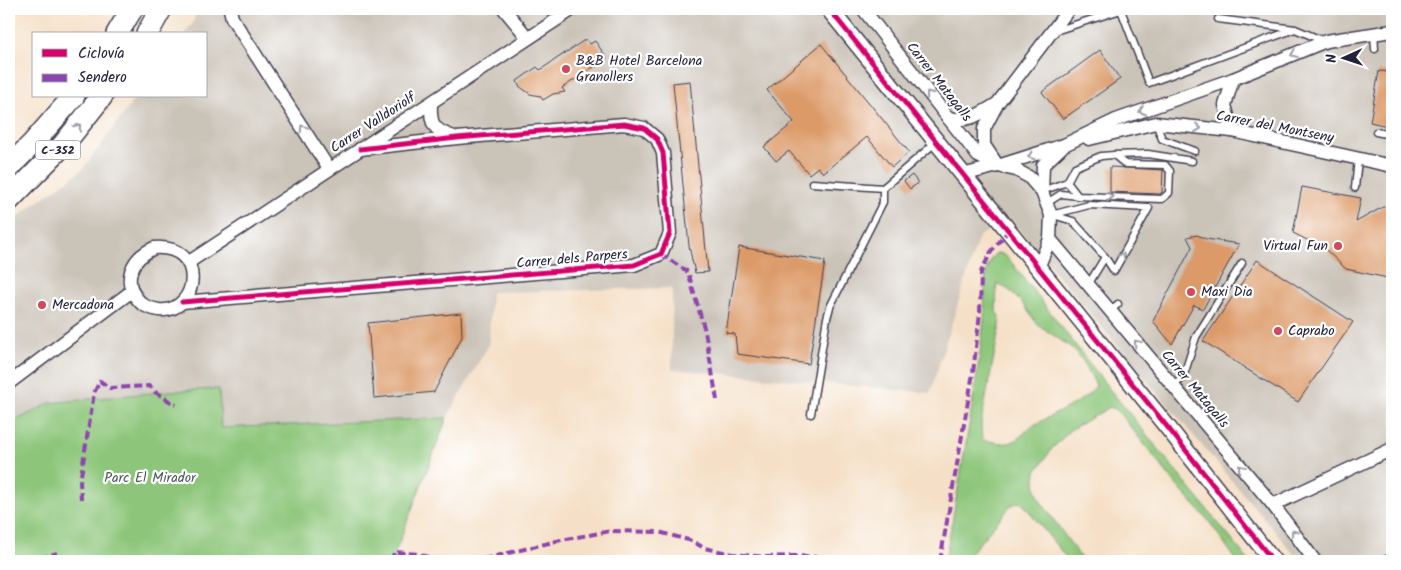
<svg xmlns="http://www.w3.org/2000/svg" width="1401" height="570" font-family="Kalam,sans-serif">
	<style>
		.industrial { fill: #cac3b8 }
		.green { fill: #8dc67a; stroke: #58745a; fill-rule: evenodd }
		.building { fill: #dc9a67 }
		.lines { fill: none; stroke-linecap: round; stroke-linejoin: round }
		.lane-casing { stroke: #423e50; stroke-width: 9 }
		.street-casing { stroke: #423e50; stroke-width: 15 }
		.secondary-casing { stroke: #423e50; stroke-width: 19 }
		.highway-casing { stroke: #423e50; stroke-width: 24 }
		.lane { stroke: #fff; stroke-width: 6 }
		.street { stroke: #fff; stroke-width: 12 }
		.secondary { stroke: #fff; stroke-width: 16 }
		.highway { stroke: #fff; stroke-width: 21 }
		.quiet { stroke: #8e44ad; stroke-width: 4; stroke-dasharray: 8 4; stroke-linecap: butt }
		.cycleway-casing { stroke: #fff; stroke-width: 8 }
		.cycleway { stroke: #d6006c; stroke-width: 5 }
		.oneway { stroke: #9c9ca7 }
		.poi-dot { fill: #d1495b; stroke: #fff; stroke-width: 2 }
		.labels { text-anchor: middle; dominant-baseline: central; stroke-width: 4.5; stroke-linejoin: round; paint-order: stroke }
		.shield { fill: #fff; stroke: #646476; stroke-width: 1 }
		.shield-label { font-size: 12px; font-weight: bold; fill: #22223b }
		.poi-label { font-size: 14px; fill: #22223b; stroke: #fff; text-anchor: start }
		.street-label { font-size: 14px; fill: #22223b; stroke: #fff }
		.park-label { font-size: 14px; fill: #475b51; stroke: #fff }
	</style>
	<rect width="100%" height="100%" fill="#fff"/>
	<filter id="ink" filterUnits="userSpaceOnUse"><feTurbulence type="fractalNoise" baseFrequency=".02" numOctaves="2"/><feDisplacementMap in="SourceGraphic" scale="10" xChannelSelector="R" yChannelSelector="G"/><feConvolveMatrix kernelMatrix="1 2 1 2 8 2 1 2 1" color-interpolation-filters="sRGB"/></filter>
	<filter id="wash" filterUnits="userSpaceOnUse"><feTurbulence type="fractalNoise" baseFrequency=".0096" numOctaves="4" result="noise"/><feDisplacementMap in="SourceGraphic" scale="20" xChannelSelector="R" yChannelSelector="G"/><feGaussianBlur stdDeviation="1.12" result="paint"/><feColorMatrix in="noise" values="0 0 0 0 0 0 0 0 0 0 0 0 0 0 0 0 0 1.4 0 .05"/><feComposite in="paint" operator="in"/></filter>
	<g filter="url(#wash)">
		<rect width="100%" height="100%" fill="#f5e0c7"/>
		<!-- industrial -->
		<polygon class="industrial" points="197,9 1392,9 1392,561 1300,561 1010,219 979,236 930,393 672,369 672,288 491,292 489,344 447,418 220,428 218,389 50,403 9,424 9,223 82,170 137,96 206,96 206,34 184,34 193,23"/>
		<!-- green -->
		<g class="green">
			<path d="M996,253C1006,252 1013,265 1019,272L1107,386L1249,561H1237L1208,520L1179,488L1117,410L1110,407L1070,430L1051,450L1036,472L1035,480L1036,490L1041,502L1083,561H1069L1024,505L1020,502L1014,504L1009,508L964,561H945C959,481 975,401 984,320C986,299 980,270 996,253ZM997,283L1009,290L1023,304L1038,325L1071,347L1083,361L1096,385C1090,400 1046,417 1031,427C1024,432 1018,441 1009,443C1001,444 991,441 982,440L981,423L1000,325L999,316L996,311Z"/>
			<polygon points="219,389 221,428 447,418 392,561 9,561 9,424 50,403 170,391"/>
		</g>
		<g id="blocks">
			<!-- building -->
			<g class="building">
				<polygon points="586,39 590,44 595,41 607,58 562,88 565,92 553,94 543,100 540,96 530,94 519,86 517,81 537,67 540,70"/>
				<polygon points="821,44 909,152 892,167 867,137 823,173 818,167 809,174 789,151 776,161 764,147 794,122 767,90"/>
				<polygon points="1100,50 1120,79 1063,119 1042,92"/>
				<polygon points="1379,71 1392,72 1392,127 1370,122"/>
				<polygon points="690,81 708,272 695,273 689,246 673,83"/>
				<polygon points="1110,167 1163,170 1162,192 1160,194 1110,192"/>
				<polygon points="912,175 918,183 910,189 904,181"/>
				<polygon points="1302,187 1361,198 1356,222 1383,207 1392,206 1392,279 1346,269 1325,249 1293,233"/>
				<polygon points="1197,235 1206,239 1239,244 1203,309 1194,305 1172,344 1153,321 1192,247 1187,237"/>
				<polygon points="739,247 825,261 809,364 737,354 735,334 726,333"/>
				<polygon points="1257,260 1353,322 1298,402 1203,341"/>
				<polygon points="461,313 462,337 434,392 374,398 368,323"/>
			</g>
		</g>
	</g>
	<g filter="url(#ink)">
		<use href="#blocks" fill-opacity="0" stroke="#423e50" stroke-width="1"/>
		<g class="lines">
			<!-- lane casing -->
			<g class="lane-casing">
				<g id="lane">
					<polyline points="1218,19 1295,29 1324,41"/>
					<polyline points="1055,31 1121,10 1149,83 1295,29"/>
					<polyline points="1374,33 1375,49"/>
					<polyline points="1156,123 1162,139 1195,151"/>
					<polyline points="1376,132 1392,135"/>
					<polyline points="1114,155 1148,154 1192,161"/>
					<polyline points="1067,182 1078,196"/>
					<polyline points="812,183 883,188 935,143"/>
					<polyline points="1355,188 1358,159"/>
					<polyline points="1042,191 1067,182 1075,167 1101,156 1114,155 1125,164 1165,165 1170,171 1169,193 1162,199 1078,196 1061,194 1047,203"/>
					<polyline points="1051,215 1089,205 1149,208 1114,271 1105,257 1088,285"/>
					<polyline points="1053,215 1073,221 1105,257"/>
					<polyline points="1110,311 1118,304"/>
					<polyline points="1173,386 1183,378 1196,337 1242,263"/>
					<polyline points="811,414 827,318 830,307 883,202 883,188"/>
					<polyline points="1382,561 1392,557"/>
				</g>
			</g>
			<!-- street casing -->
			<g class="street-casing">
				<g id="street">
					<polyline points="230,9 232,18 329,169"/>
					<polyline points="504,9 528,38"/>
					<polyline points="863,9 978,156 998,166 1016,170 1029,177 1042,192 1051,215 1050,239 1038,268"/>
					<path d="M431,103C430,125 433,130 454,137"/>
					<path d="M948,118C970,122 978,115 997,104"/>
					<polyline points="1232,131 1225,105 1233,79"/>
					<polyline points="1089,139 1156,123 1232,131 1392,166"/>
					<polyline points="998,166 984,145 984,129 997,104 1069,9"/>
					<polyline points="962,175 998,166 1064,145 1116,120 1233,79 1326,41 1392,31"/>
					<polyline points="1042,192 1043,165 1061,148"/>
					<polyline points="1050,239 1273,505 1315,561"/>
					<path d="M154,248C208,244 199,314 159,310C152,309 146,307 141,303C120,283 131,258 154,248Z"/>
					<polyline points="189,262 573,9"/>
					<polyline points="182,302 634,265 661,254 670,233 663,153 657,139 644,128 624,124 457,138 360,149"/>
					<polyline points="9,383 132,291"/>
					<polyline points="1273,505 1392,449"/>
				</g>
			</g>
			<!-- secondary casing -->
			<g class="secondary-casing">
				<polyline id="secondary" points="829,9 1169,429 1273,561"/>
			</g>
			<!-- highway casing -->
			<g class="highway-casing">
				<g id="highway">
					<polyline points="117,34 132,9"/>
					<polyline points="147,34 161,9"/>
					<polyline points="9,167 33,143 74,96"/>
					<polyline points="9,200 64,144 102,96"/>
				</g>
			</g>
			<!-- lane -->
			<use href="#lane" class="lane"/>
			<!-- street -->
			<use href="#street" class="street"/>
			<!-- secondary -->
			<use href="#secondary" class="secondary"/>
			<!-- highway -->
			<use href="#highway" class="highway"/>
			<!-- quiet -->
			<g class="quiet">
				<polyline points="661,254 688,272 705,331 717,400"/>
				<polyline points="81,499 80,482 94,393 100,381 110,388 150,386 155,392 176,405"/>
				<polyline points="40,558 57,553"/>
				<polyline points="392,561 394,552 419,554 437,560 452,561"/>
				<polyline points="460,561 480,560 561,540 611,531 659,532 692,541 704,548 733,554 766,557 794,556 824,557 842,561"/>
				<polyline points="940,561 973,373 980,313 981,272 991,252 1008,231"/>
			</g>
			<!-- cycleway casing -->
			<g class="cycleway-casing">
				<g id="cycleway">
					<polyline points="829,9 1169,429 1273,561"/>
					<polyline points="182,302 634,265 661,254 670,233 663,153 657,139 644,128 624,124 457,138 360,149"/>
				</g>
			</g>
			<!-- cycleway -->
			<use href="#cycleway" class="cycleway"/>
		</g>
		<!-- one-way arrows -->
		<defs><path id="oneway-chevron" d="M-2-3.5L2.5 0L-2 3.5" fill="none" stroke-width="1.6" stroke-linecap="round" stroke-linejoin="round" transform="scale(1.25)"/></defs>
		<g class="oneway">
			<use href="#oneway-chevron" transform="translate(1294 54) rotate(158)"/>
			<use href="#oneway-chevron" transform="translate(929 94) rotate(-128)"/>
			<use href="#oneway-chevron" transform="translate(1142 111) rotate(160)"/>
			<use href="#oneway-chevron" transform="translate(78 127) rotate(-51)"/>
			<use href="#oneway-chevron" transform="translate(303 128) rotate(-123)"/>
			<use href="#oneway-chevron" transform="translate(1198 128) rotate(6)"/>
			<use href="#oneway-chevron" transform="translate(1031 156) rotate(162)"/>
			<use href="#oneway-chevron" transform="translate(1110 197) rotate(2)"/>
			<use href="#oneway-chevron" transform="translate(1122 256) rotate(-62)"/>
			<use href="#oneway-chevron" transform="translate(1137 343) rotate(-130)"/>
			<use href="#oneway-chevron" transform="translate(1241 468) rotate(-130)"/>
			<use href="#oneway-chevron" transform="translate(1294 533) rotate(-127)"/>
		</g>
	</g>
	<!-- markers -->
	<g class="poi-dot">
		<circle cx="566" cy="69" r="5"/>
		<circle cx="1338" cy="246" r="5"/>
		<circle cx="1191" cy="292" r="5"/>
		<circle cx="42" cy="305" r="5"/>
		<circle cx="1278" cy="331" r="5"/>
	</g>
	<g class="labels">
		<!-- shield labels -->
		<rect class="shield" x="35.5" y="140.5" width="45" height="19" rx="4"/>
		<g class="shield-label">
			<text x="58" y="150">C-352</text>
		</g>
		<!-- poi labels -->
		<g class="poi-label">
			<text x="576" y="61">B&amp;B Hotel Barcelona<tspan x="576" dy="16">Granollers</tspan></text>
			<text x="1328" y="246" text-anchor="end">Virtual Fun</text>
			<text x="1201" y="292">Maxi Dia</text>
			<text x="52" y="305">Mercadona</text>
			<text x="1288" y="331">Caprabo</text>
		</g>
		<!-- street labels -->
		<g class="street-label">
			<text transform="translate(939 82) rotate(52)">Carrer Matagalls</text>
			<text transform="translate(373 123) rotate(-33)">Carrer Valldoriolf</text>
			<text transform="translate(1275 127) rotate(11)">Carrer del Montseny</text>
			<text transform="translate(572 259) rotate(-5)">Carrer dels Parpers</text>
			<text transform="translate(1195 389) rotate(50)">Carrer Matagalls</text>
		</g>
		<!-- park labels -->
		<g class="park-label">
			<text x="150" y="478">Parc El Mirador</text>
		</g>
	</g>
	<!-- margin -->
	<rect width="1401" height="570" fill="none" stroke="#fff" stroke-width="30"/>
	<!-- legend -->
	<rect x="32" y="32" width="175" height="65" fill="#ffffff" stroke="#a7a7b1"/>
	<rect x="42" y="49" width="25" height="8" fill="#d6006c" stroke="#a7a7b1"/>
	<text x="78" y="58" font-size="15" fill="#22223b">Ciclovía</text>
	<rect x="42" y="74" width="25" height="8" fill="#8e44ad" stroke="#a7a7b1"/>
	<text x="78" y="82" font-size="15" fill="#22223b">Sendero</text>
	<!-- north arrow -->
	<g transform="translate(1344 58) rotate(267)" stroke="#ffffff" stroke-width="4" paint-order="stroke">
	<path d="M0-4L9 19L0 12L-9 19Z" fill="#22223b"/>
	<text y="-8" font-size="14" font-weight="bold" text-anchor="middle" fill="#22223b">N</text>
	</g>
</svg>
